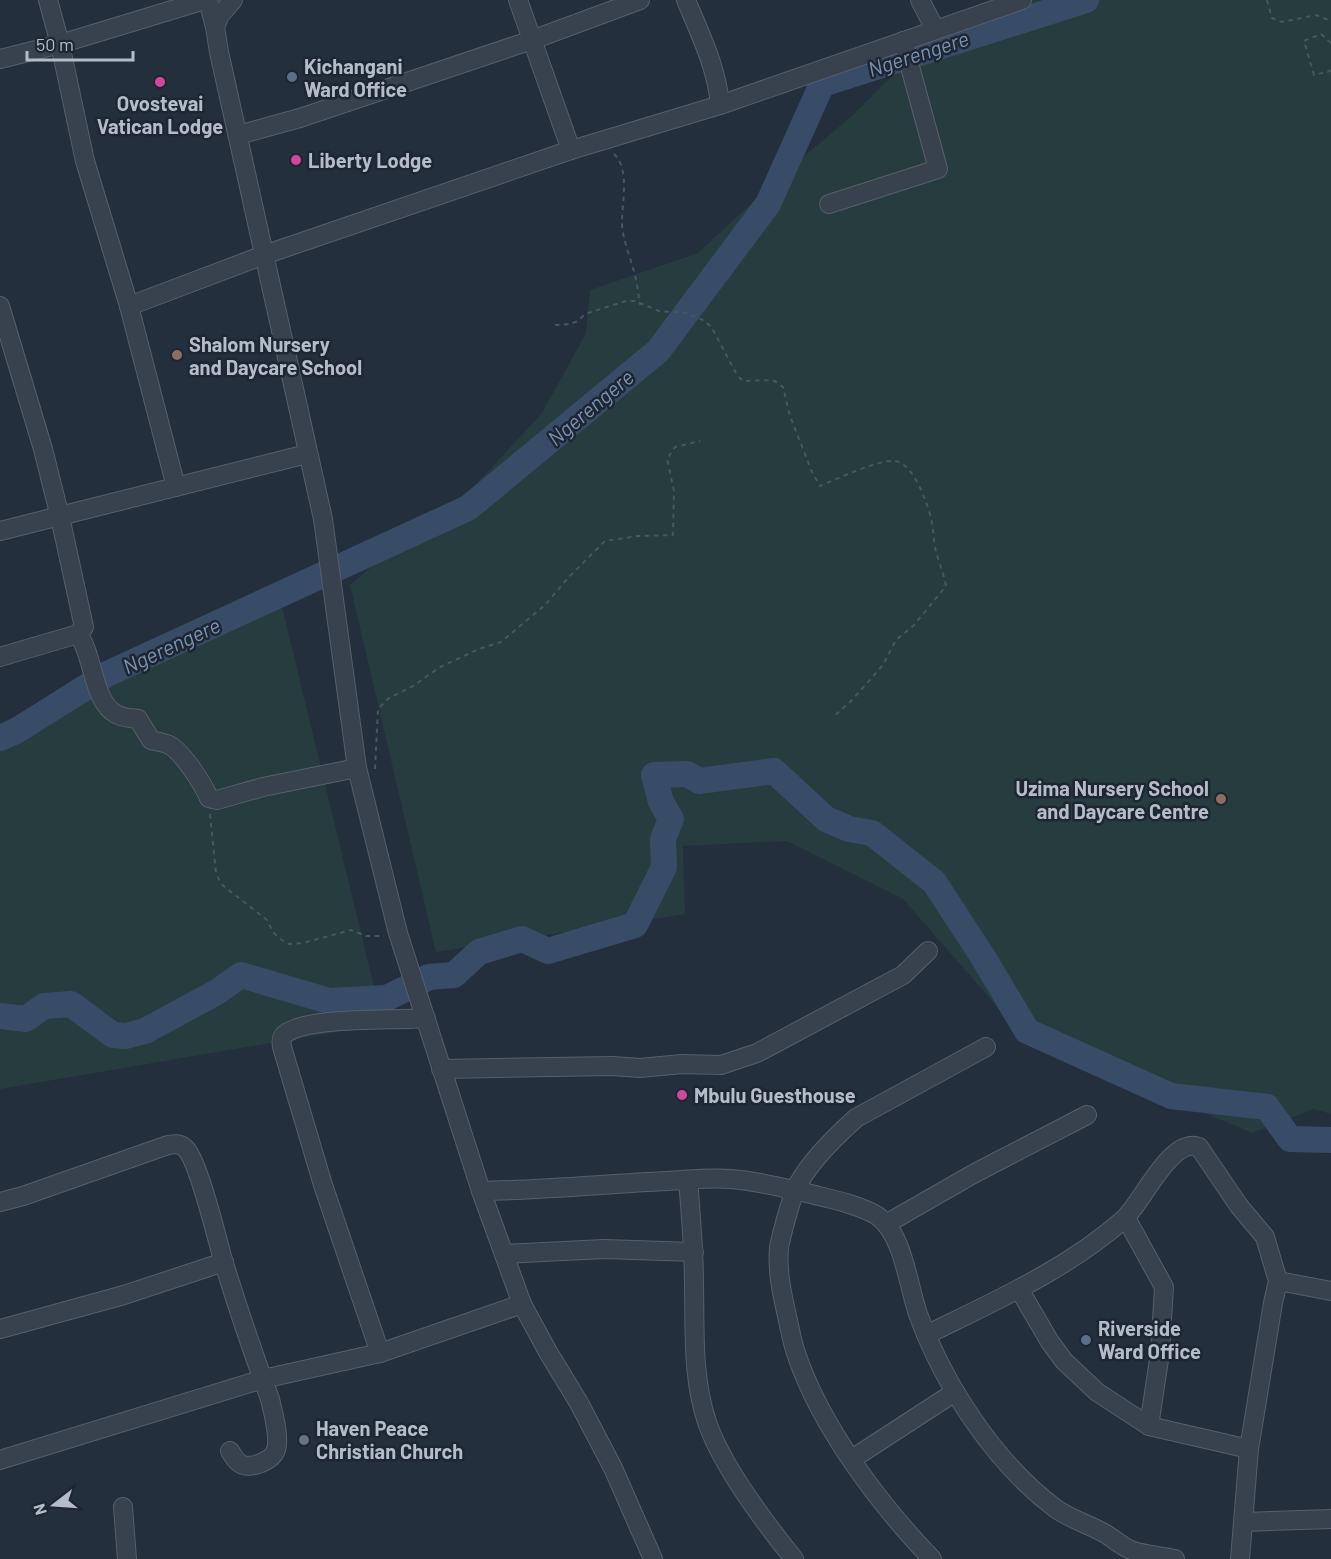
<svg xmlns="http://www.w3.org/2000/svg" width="1331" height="1559" font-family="Barlow,sans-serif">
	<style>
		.green { fill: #263c3f }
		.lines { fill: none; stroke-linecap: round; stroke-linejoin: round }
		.river { stroke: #394c67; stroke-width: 26 }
		.minor-casing { stroke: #565f6c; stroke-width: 20 }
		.path { stroke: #44595c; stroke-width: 2; stroke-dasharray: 4.5 4.5; stroke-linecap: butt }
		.minor { stroke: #38414e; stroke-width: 18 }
		.service-dot { fill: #5c6f8a; stroke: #1d2633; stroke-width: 2 }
		.hotel-dot { fill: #d1479c; stroke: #1d2633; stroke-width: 2 }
		.education-dot { fill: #8d6e63; stroke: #1d2633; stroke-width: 2 }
		.worship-dot { fill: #6b7280; stroke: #1d2633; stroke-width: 2 }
		.labels { text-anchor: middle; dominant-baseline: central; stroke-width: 5; stroke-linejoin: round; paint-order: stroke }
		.poi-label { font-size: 20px; font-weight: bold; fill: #b4bcc9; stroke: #1d2633; text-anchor: start }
		.water-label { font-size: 21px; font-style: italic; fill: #7c92b1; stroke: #1d2633 }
	</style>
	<rect width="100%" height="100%" fill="#242f3e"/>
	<!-- green -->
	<g class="green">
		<polygon points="1027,0 1331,0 1331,1114 1314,1109 1252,1133 1022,1035 903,899 787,841 683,846 685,914 436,952 350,585 377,562 446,517 542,413 586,333 590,290 698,253 784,173 852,116 945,22"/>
		<polygon points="280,598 383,1024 0,1089 0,729 67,698 165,659"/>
	</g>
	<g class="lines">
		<!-- river -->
		<g class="river">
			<polyline points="0,738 16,731 107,674 468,508 658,351 768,204 822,84 1086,0"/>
			<polyline points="0,1016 26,1019 44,1006 71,1004 113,1035 126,1036 145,1031 217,992 241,975 329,1001 387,998 429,977 454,975 479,952 522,939 548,951 635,925 664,867 663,839 671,819 661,802 654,775 687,774 699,781 774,771 826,819 849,829 872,833 934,882 983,957 1027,1031 1171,1096 1267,1107 1290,1139 1331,1140"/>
		</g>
		<!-- minor casing -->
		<g class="minor-casing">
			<g id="minor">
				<polyline points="48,0 60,44 85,161 129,306 176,487"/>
				<polyline points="208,0 215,27 219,52 323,519 357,768 398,933 481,1191 522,1304 548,1352 579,1403 613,1468 653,1559"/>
				<polyline points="518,0 571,150"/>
				<path d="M686,0C700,34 717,68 720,105"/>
				<polyline points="920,0 935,29"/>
				<polyline points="215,27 220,15 233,0"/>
				<polyline points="0,59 60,44 205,0"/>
				<polyline points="238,135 300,118 532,40 640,0"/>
				<polyline points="829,204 938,169 903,41"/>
				<polyline points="0,306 43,449 60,517 84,627 78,634 0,657"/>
				<polyline points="129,306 264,255 571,150 720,105 1022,0"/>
				<polyline points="0,531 307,454"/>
				<path d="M78,634C94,655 92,701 116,714C122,718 131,718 138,719L151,740C157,742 164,742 169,745C182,751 203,784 209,798L217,800L263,787L357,768"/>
				<polyline points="441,1069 612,1066 640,1068 682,1064 721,1065 757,1053 903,975 928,951"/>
				<path d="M688,1180C691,1215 694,1250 694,1285C695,1332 692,1380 708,1425C724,1469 765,1523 794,1559"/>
				<path d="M481,1191C543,1190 605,1184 667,1181C688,1180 710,1177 731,1179C759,1181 788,1189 815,1195C835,1200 858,1205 876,1215C903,1232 908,1285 918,1314C944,1385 994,1462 1055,1508C1070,1519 1088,1524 1104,1533C1113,1538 1121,1546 1131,1550C1144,1555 1161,1556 1175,1559"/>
				<path d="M0,1202L23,1196L168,1145C174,1144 180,1143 185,1148C198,1159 217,1239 223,1260C237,1306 253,1353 270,1399C273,1412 280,1437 276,1450C272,1461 253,1468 243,1465C237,1463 233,1456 230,1451"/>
				<polyline points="1126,1218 1164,1287 1160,1353 1149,1426"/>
				<polyline points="886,1224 975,1173 1087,1115"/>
				<polyline points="504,1254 604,1249 694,1252"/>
				<polyline points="1278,1281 1331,1291"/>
				<polyline points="1019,1289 1050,1342 1064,1361 1097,1392 1149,1426 1249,1449"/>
				<polyline points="0,1329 124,1295 224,1262"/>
				<path d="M926,1335C995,1301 1066,1270 1124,1219C1142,1203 1171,1136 1199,1147L1239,1206L1265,1237L1278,1281L1273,1303L1249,1449L1240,1559"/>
				<path d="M380,1353L323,1185L282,1047C281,1041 281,1037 285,1034C307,1016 396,1021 426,1018"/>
				<polyline points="852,1459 955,1392"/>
				<polyline points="0,1460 263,1379 380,1353 522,1304"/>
				<polyline points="123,1507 127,1559"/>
				<polyline points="1244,1522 1331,1519"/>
				<path d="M932,1559C880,1505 821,1427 797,1356C792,1343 790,1329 787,1316C782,1294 777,1271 779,1248C781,1236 790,1203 795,1191C805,1166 836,1136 856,1118L986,1047"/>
			</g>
		</g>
		<!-- path -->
		<g class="path">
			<polyline points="1267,0 1272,18 1282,22 1316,15 1331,21"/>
			<polyline points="1331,43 1321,34 1304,41 1314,75 1330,71 1331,68"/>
			<path d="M614,154C630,169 622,202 622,222C622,238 629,253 633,268C637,280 638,293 640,305"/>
			<path d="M555,325L570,324L578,321L585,314L626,301H635L659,311L687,313L705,321L712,328L737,375L743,381L773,380L783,387L790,416L812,472L820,486C836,479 880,459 895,461C913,463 927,502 931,518C934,530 933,543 937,555C940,566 944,575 946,586L914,625L896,640L883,665L852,700L832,718"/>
			<polyline points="375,769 378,709 389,698 413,686 440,667 479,649 501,642 545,605 568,578 605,541 638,536 673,535 674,491 667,459 675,447 700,441"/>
			<polyline points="210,814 216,873 221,884 267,920 273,932 280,939 289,944 303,943 351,930 366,936 384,936"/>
		</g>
		<!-- minor -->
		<use href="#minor" class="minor"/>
	</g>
	<!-- markers -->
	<g class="service-dot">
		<circle cx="292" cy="77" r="6"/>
		<circle cx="1086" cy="1340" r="6"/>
	</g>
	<g class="hotel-dot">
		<circle cx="160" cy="82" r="6"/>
		<circle cx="296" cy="160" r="6"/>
		<circle cx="682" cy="1095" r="6"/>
	</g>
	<g class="education-dot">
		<circle cx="177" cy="355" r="6"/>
		<circle cx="1221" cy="799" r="6"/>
	</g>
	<circle class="worship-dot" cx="304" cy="1440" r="6"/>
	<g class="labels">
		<!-- poi labels -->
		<g class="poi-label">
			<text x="304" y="66">Kichangani<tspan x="304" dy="23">Ward Office</tspan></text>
			<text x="160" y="103" text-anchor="middle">Ovostevai<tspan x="160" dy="23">Vatican Lodge</tspan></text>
			<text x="308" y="160">Liberty Lodge</text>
			<text x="189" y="344">Shalom Nursery<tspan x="189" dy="23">and Daycare School</tspan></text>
			<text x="1209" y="788" text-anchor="end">Uzima Nursery School<tspan x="1209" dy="23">and Daycare Centre</tspan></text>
			<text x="694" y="1095">Mbulu Guesthouse</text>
			<text x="1098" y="1328">Riverside<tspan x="1098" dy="23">Ward Office</tspan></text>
			<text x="316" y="1428">Haven Peace<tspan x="316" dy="23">Christian Church</tspan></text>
		</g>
		<!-- water labels -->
		<g class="water-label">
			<text transform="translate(918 53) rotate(-18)">Ngerengere</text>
			<text transform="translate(590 407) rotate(-40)">Ngerengere</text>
			<text transform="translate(171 645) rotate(-25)">Ngerengere</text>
		</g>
	</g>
	<!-- north arrow -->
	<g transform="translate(54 1505) rotate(253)" stroke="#1d2633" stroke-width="4.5" paint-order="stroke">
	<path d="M0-4.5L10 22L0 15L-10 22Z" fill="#b4bcc9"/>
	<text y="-9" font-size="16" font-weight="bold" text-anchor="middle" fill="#b4bcc9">N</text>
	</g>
	<!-- scale -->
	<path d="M27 51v9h106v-9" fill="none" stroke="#b4bcc9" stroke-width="3"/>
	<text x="36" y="51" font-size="18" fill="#b4bcc9" stroke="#1d2633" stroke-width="4.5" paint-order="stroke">50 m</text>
</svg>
